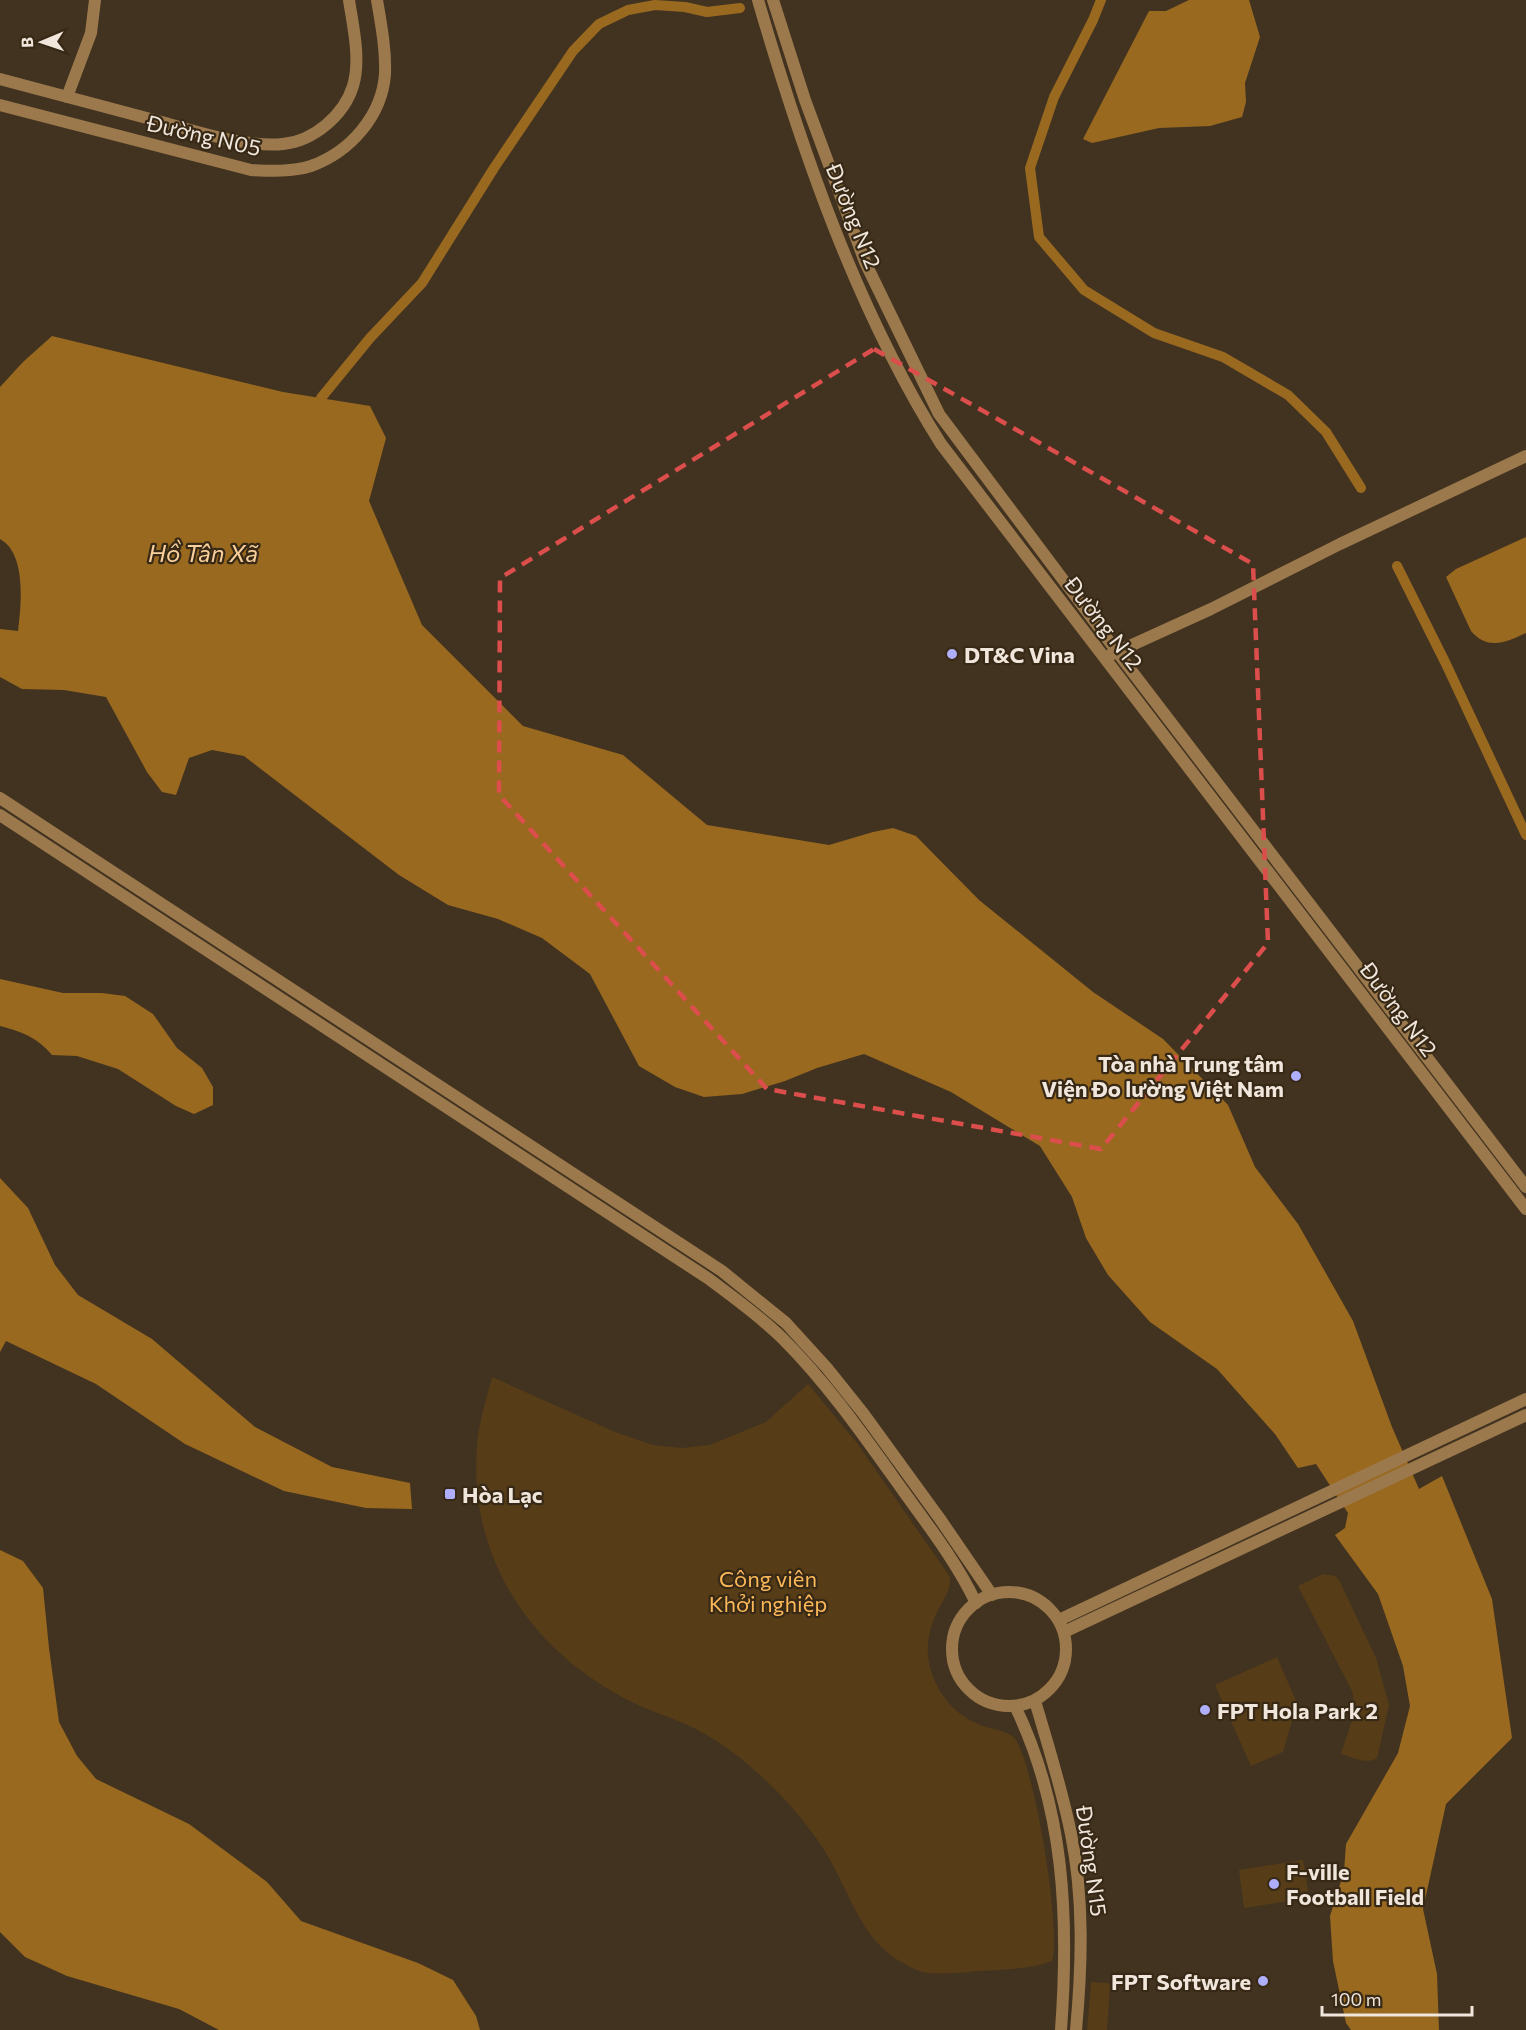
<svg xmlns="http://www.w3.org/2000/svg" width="1526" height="2030" font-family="Commissioner,sans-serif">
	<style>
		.green { fill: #563c17 }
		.water { fill: #996920 }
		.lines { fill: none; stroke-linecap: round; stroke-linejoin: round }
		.canal { stroke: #996920; stroke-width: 10 }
		.minor { stroke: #9b794c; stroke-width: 12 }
		.tertiary { stroke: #9b794c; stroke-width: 12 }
		.marked { fill: none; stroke: #db4e4c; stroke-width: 4.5; stroke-dasharray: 12 8; stroke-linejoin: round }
		.poi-dot { fill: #aeaefb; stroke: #372916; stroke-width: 2 }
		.labels { text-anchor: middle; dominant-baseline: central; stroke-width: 4.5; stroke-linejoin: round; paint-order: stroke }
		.street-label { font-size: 22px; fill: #f0e6db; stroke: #372916 }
		.poi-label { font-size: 22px; font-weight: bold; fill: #f0e6db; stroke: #372916; text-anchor: start }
		.park-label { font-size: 22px; fill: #fbb859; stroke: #372916 }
		.water-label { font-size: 24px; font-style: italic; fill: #f9d09c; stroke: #372916 }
	</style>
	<rect width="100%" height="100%" fill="#423320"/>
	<!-- green -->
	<g class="green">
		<path d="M492,1377L615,1432L653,1445L682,1448L710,1445L766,1422L808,1384L857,1443L950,1577C951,1592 942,1601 936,1614C928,1632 925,1652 931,1671C940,1699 959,1718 986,1727C996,1730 1008,1731 1015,1739C1034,1764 1062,1930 1052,1961C1029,1970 1002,1969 978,1971C959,1973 940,1975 922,1972C916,1970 910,1967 905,1964C860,1942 849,1888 823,1848C803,1818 780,1792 752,1768C731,1749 704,1731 678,1721C659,1713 640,1707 622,1697C524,1644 465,1549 478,1436C481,1416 487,1396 492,1377Z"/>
		<path d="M1323,1574L1335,1576L1339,1580L1376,1658L1389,1705L1377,1758C1366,1765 1352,1757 1341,1754C1347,1734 1358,1712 1352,1691L1298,1586Z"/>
		<polygon points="1277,1657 1297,1703 1283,1752 1251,1766 1215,1685"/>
		<polygon points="1303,1860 1309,1898 1244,1908 1239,1870"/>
		<polygon points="1091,1982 1108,1983 1110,1986 1107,2030 1087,2030"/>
	</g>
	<!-- water -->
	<g class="water">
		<polygon points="1189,0 1249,0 1260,37 1245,83 1246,102 1242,117 1210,126 1159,128 1092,143 1083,139 1149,11 1166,11"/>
		<path d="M52,336L283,392L370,406L386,438L369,501L422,625L523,726L623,755L707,825L829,845L873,832L893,828L916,836L979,900L1093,992L1163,1039L1228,1105L1255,1167L1298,1224L1353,1321L1392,1427L1419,1489L1442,1476L1492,1599L1512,1738L1446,1804L1423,1909L1437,1974L1439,2030H1351L1346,2023L1333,1961L1330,1916L1344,1872L1346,1844L1398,1753L1410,1706L1403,1666L1378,1594L1335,1535L1345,1528L1348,1513L1316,1464L1298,1468L1275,1434L1217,1369L1150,1322L1108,1275L1086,1238L1072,1197L1040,1146L951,1092L864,1054L817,1068L785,1081L742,1094L704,1097L675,1087L639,1066L590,974L542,938L498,919L448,905L399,875L244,756L212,750L189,758L176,795L162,792L147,772L106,697L64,690L22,689L0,677V629L18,631C21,606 27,554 0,539V387L23,362Z"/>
		<path d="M1526,537V633C1506,642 1488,651 1471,631L1446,577L1456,569Z"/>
		<path d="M0,979L63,993H102L125,996L153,1014L177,1048L202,1068L213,1087V1105L194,1114L176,1106L118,1069L77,1056L52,1055C37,1037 22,1032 0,1026Z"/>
		<polygon points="0,1178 28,1208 55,1265 78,1295 152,1339 255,1427 332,1467 410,1483 412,1509 366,1508 284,1491 185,1444 96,1384 6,1341 0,1352"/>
		<polygon points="0,1550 23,1561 43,1588 49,1648 59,1722 77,1756 96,1779 189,1824 267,1882 301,1921 418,1963 453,1980 476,2016 480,2030 219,2030 179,2009 67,1976 25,1957 0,1932"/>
	</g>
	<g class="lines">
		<!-- canal -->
		<g class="canal">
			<polyline points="1101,0 1093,20 1054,97 1030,168 1039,237 1084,290 1154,333 1223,357 1288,395 1326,432 1361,488"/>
			<polyline points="321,398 370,338 422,283 494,168 573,51 599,24 628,10 655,5 685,7 707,12 740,8"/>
			<polyline points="1397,566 1446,664 1526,835"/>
		</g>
		<!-- minor -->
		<g class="minor">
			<path d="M758,0C802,151 857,311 941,444L1526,1209"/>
			<polyline points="773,0 805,100 865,262 939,414 1124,661 1526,1187"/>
			<path d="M0,79C53,93 106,107 158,121C194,131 247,148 283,144C314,141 344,115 353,86C361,59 353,27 349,0"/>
			<polyline points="67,97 91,33 95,0"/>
			<path d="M0,105L251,170C271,171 292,172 311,166C350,152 382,116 385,74C386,49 381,24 377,0"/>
			<polyline points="1110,655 1211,609 1340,544 1526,456"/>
		</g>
		<!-- tertiary -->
		<g class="tertiary">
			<polyline points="0,798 722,1271 786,1323 827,1368 863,1413 940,1519 992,1595"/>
			<path d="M0,815L709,1279C734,1298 760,1316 783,1339C829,1385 866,1439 904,1492C930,1528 957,1563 976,1603"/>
			<circle cx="1009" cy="1649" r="57"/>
			<polyline points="1059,1620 1526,1399"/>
			<polyline points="1064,1632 1526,1415"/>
			<path d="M1035,1701C1048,1745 1062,1789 1071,1834C1084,1898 1082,1965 1076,2030"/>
			<path d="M1015,1706C1065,1809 1069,1919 1061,2030"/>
		</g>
	</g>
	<!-- marked area -->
	<path class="marked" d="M874,349L1253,564L1268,943L1101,1149L767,1089L499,795L500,578Z"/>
	<!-- markers -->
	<g class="poi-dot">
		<circle cx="952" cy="654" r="6"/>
		<circle cx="1296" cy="1076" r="6"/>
		<rect x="444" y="1488" width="12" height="12" rx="3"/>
		<circle cx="1205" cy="1710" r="6"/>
		<circle cx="1274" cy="1884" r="6"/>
		<circle cx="1263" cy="1981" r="6"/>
	</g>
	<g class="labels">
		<!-- street labels -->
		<g class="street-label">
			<text transform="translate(204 135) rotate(13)">Đường N05</text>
			<text transform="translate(854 216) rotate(68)">Đường N12</text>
			<text transform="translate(1104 623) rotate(52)">Đường N12</text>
			<text transform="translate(1399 1009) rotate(53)">Đường N12</text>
			<text transform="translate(1092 1861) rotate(82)">Đường N15</text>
		</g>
		<!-- poi labels -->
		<g class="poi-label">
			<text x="964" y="654">DT&amp;C Vina</text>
			<text x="1284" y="1063" text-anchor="end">Tòa nhà Trung tâm<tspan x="1284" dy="25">Viện Đo lường Việt Nam</tspan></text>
			<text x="462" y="1494">Hòa Lạc</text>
			<text x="1217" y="1710">FPT Hola Park 2</text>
			<text x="1286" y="1871">F-ville<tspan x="1286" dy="25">Football Field</tspan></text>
			<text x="1251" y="1981" text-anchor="end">FPT Software</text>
		</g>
		<!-- park labels -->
		<g class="park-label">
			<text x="768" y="1578">Công viên<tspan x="768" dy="25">Khởi nghiệp</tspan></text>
		</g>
		<!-- water labels -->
		<g class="water-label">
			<text x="203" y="552">Hồ Tân Xã</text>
		</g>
	</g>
	<!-- north arrow -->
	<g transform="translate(42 42) rotate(268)" stroke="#372916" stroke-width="4.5" paint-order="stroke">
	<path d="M0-4.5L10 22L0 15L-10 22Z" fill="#f0e6db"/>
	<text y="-9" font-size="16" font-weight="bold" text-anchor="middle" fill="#f0e6db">B</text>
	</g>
	<!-- scale -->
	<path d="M1322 2006v9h150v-9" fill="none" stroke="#f0e6db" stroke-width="3"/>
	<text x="1331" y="2006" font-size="18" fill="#f0e6db" stroke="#372916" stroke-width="4.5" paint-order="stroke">100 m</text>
</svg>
